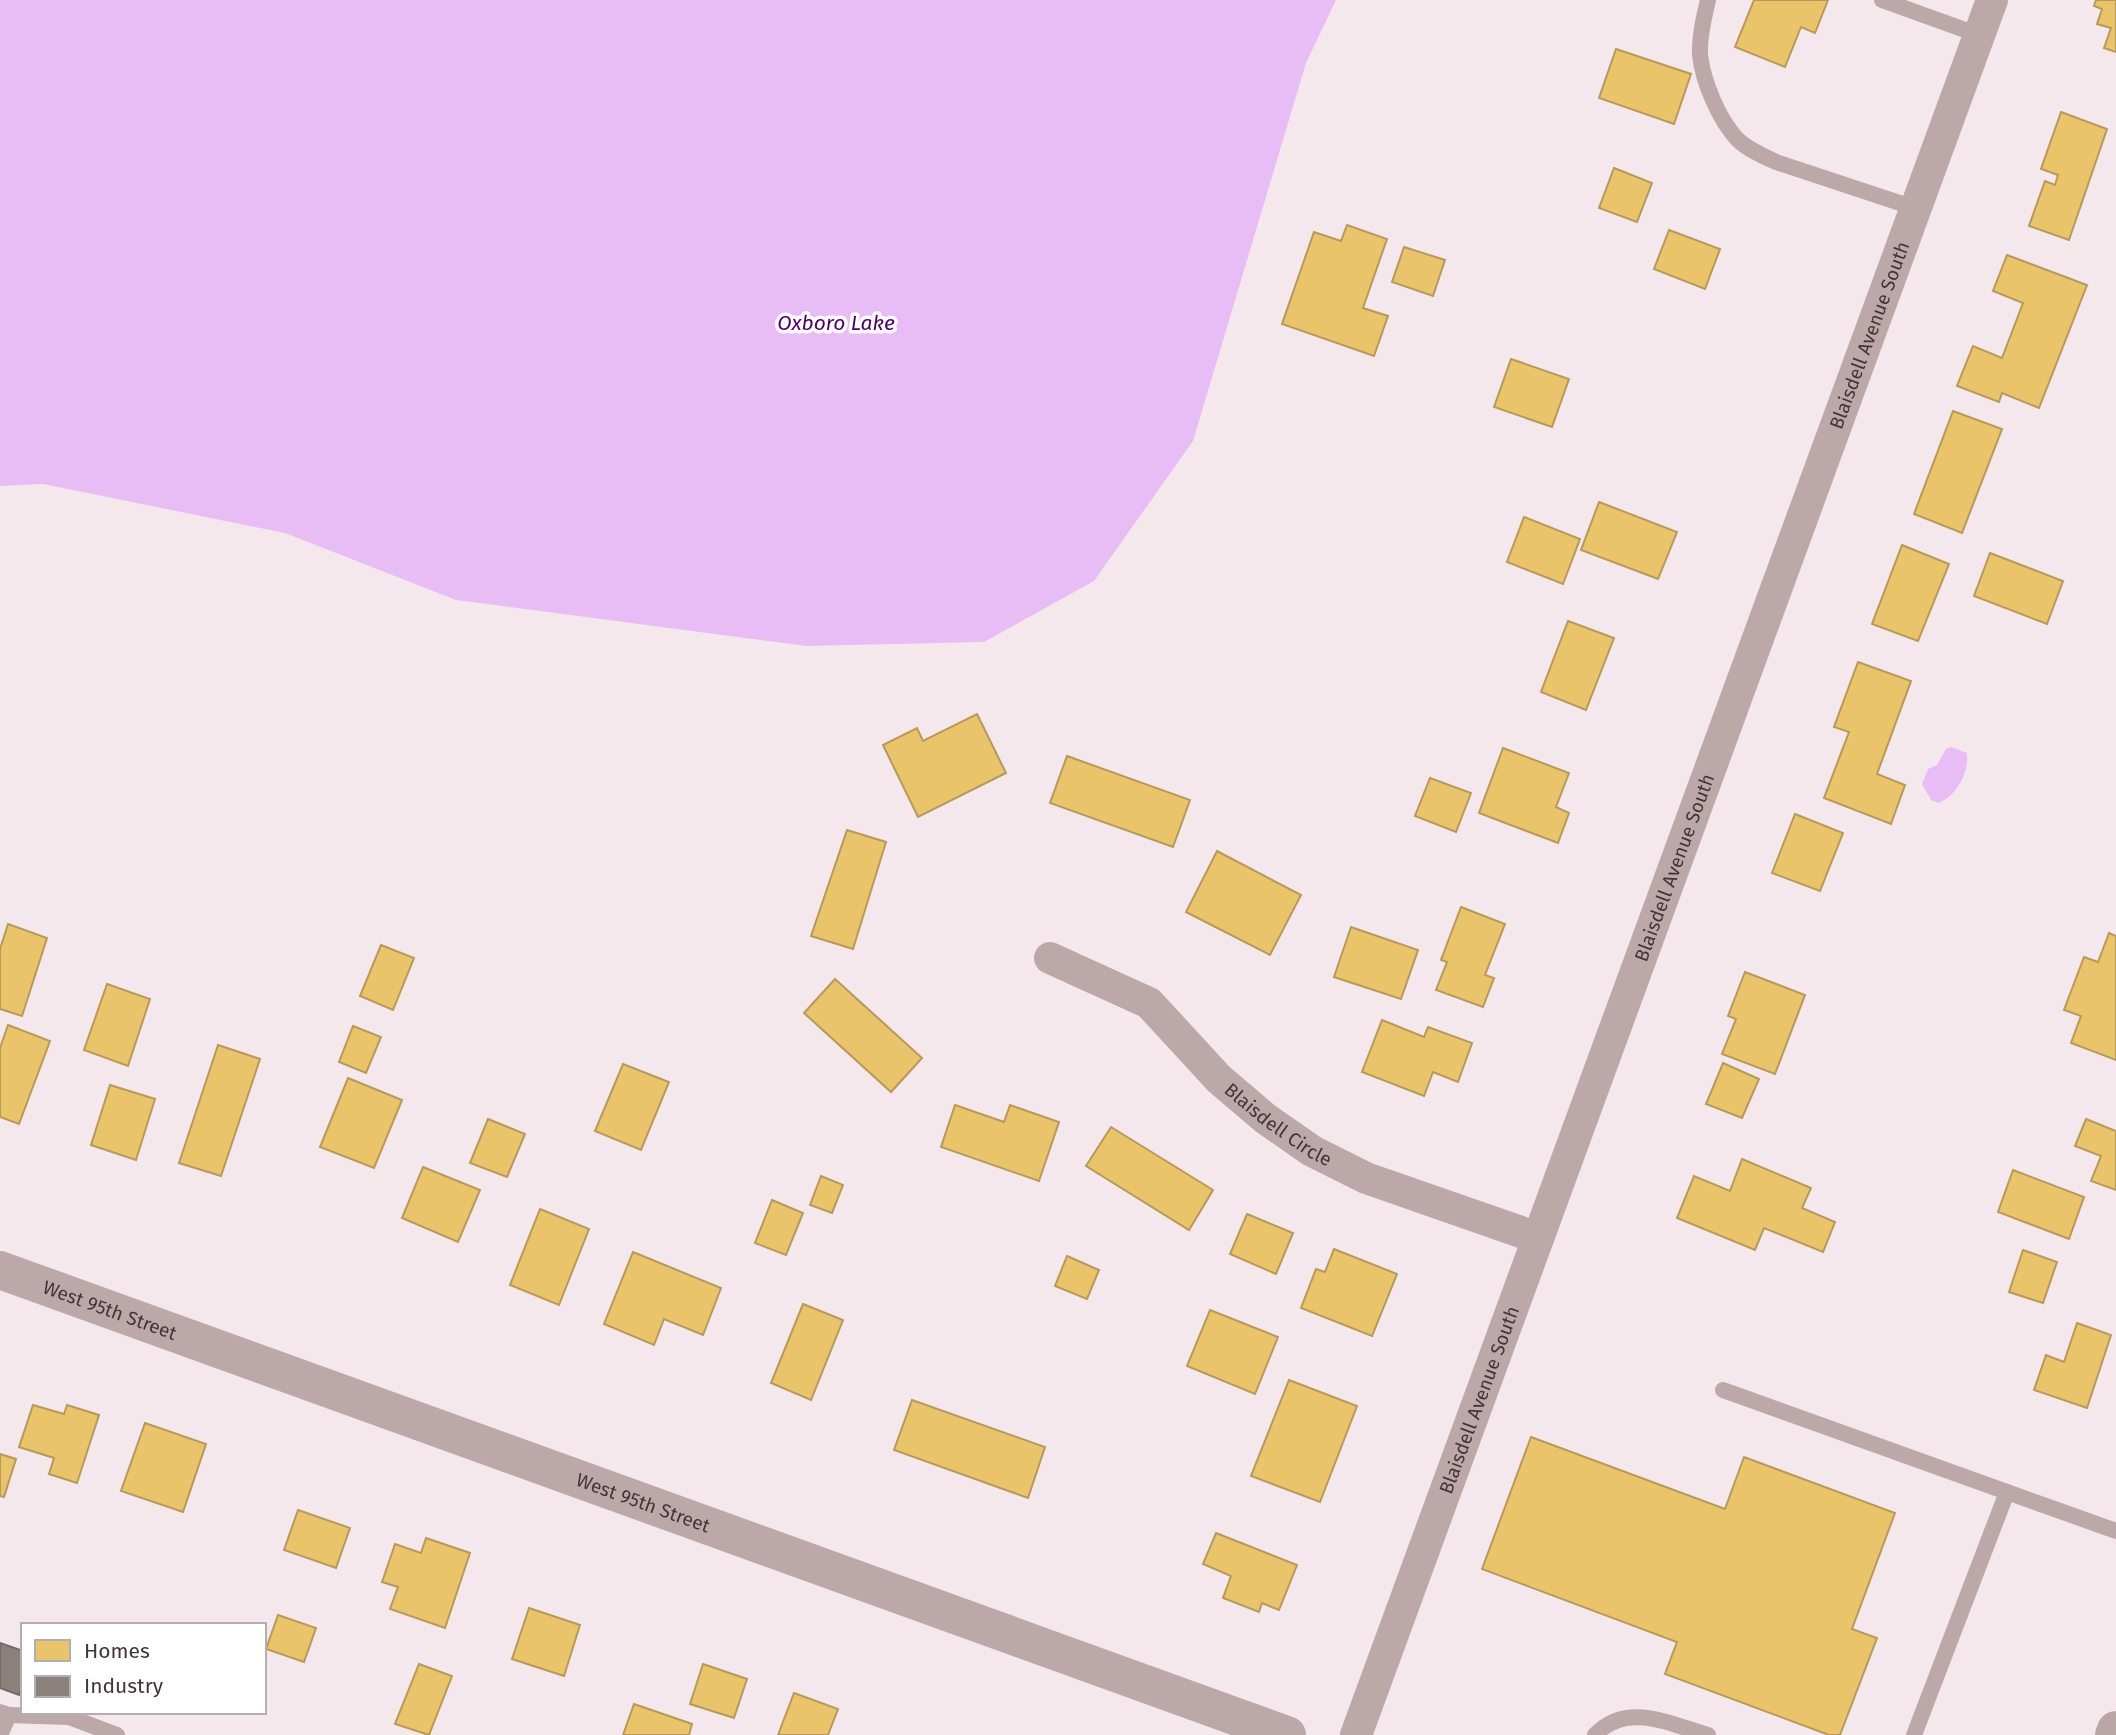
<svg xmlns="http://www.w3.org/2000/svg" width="2116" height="1735" font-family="'Fira Sans',sans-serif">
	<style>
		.water { fill: #e8bdf6 }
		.homes { fill: #e9c46a; stroke: #b7995b; stroke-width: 2 }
		.industry { fill: #8a817c; stroke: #746a68; stroke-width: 2 }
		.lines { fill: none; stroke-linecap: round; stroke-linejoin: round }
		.service { stroke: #bca7a9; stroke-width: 16 }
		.minor { stroke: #bca7a9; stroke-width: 32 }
		.tertiary { stroke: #bca7a9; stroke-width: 38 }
		.secondary { stroke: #baa5a7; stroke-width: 38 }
		.labels { text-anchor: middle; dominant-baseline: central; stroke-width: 7; stroke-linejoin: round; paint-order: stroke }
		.street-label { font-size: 19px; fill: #413539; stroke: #fff }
		.water-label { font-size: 21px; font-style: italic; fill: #4e0166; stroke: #fff }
	</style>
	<rect width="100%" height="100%" fill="#f5e8ec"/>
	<!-- water -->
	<g class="water">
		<polygon points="0,0 1336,0 1306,63 1193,441 1094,581 984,642 806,646 456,600 285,533 43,484 0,486"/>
		<path d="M1951,747L1967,753C1969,773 1957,795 1939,803L1931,800L1922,784L1928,769L1937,765L1946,749Z"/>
	</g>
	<!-- homes -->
	<g class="homes">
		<polygon points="1754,0 1828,0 1815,33 1801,27 1785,67 1735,47"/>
		<polygon points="2096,0 2116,0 2116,52 2104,48 2111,28 2097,24 2102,9 2094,6"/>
		<polygon points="1616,49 1691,74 1674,124 1599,98"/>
		<polygon points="2061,112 2107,129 2069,240 2029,226 2045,181 2055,185 2058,175 2041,169"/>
		<polygon points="1614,168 1652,183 1637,222 1599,208"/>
		<polygon points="1347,225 1387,239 1363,308 1388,316 1374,356 1282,324 1314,232 1341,241"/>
		<polygon points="1669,230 1720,249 1705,289 1654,269"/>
		<polygon points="1404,247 1445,260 1433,296 1392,282"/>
		<polygon points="2007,255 2087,285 2039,408 2002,393 1999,402 1957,386 1973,346 2002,358 2023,303 1993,291"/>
		<polygon points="1511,359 1569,379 1552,427 1494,407"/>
		<polygon points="1953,411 2002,429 1962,533 1914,514"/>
		<polygon points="1599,502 1677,532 1658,579 1581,550"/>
		<polygon points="1524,517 1580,539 1563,584 1507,562"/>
		<polygon points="1902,545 1949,564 1918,641 1872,624"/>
		<polygon points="1990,553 2063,581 2047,624 1974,596"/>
		<polygon points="1568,621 1614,638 1586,710 1541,692"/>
		<polygon points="1858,662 1911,681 1877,774 1905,785 1891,824 1824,798 1849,732 1834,727"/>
		<polygon points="977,714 1006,773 918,817 883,745 917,728 923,741"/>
		<polygon points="1503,748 1569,773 1556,807 1569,813 1558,843 1479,813"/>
		<polygon points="1067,756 1190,800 1173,847 1050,803"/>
		<polygon points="1430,778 1471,793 1456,832 1415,816"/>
		<polygon points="1795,814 1843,833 1820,891 1772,873"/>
		<polygon points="847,830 886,842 853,949 811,936"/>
		<polygon points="1217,851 1301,895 1270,955 1186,912"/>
		<polygon points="1461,907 1505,924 1485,975 1494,978 1483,1007 1436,990 1447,962 1441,960"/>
		<polygon points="8,924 47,938 22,1016 0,1009 0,949"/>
		<polygon points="1351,927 1418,950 1401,999 1334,977"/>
		<polygon points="2109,933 2116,936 2116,1060 2071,1043 2081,1016 2064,1010 2084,957 2098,962"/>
		<polygon points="381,945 414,958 393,1010 360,996"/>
		<polygon points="1745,972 1805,995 1775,1074 1722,1054 1736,1019 1728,1016"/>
		<polygon points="835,979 922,1058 891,1092 804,1013"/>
		<polygon points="107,984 150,999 128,1066 84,1050"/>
		<polygon points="1382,1020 1424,1037 1428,1027 1472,1043 1458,1082 1433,1072 1424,1096 1362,1072"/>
		<polygon points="8,1025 50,1041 19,1124 0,1117 0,1048"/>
		<polygon points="353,1026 381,1037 366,1073 339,1062"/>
		<polygon points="218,1045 260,1059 221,1176 179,1163"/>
		<polygon points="1723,1063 1759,1079 1742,1118 1706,1104"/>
		<polygon points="623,1064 669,1082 641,1150 595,1131"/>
		<polygon points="348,1078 402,1100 374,1168 320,1147"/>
		<polygon points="110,1085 155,1099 136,1160 91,1145"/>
		<polygon points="955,1105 1004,1122 1010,1105 1059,1122 1039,1181 941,1147"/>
		<polygon points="488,1119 525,1134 507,1177 470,1163"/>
		<polygon points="2086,1119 2116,1131 2116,1190 2091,1181 2101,1156 2075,1146"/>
		<polygon points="1111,1127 1213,1190 1189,1230 1086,1166"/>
		<polygon points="1742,1159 1811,1188 1802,1208 1835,1222 1823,1252 1764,1228 1755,1250 1677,1218 1694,1176 1730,1191"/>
		<polygon points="423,1167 480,1190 458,1242 402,1218"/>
		<polygon points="2013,1170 2084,1197 2069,1239 1998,1212"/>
		<polygon points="821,1176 843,1185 832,1213 810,1205"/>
		<polygon points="772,1200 803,1213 786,1255 755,1243"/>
		<polygon points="540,1209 589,1229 559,1305 510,1285"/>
		<polygon points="1247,1214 1293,1233 1276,1274 1230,1254"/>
		<polygon points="1334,1249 1397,1274 1372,1336 1301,1308 1316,1269 1325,1272"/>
		<polygon points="2023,1250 2057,1262 2043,1303 2009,1292"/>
		<polygon points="633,1252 721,1288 703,1335 664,1319 654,1345 604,1324"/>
		<polygon points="1067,1256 1099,1270 1087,1299 1055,1286"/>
		<polygon points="803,1304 843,1320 811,1400 771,1383"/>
		<polygon points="1210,1310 1278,1337 1255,1394 1187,1366"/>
		<polygon points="2077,1323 2111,1335 2087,1408 2034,1390 2046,1355 2064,1362"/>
		<polygon points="1289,1380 1357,1406 1320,1502 1251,1476"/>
		<polygon points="912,1400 1045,1447 1028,1498 894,1450"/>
		<polygon points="33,1405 64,1414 67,1405 99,1415 77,1483 49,1474 54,1458 19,1447"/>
		<polygon points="145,1423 206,1444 183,1512 121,1491"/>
		<polygon points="1531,1437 1725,1509 1744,1457 1895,1513 1852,1629 1877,1638 1840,1735 1829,1735 1665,1674 1677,1642 1482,1569"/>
		<polygon points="0,1454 16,1459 4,1497 0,1496"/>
		<polygon points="298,1510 350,1528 336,1568 284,1550"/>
		<polygon points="1216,1533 1297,1565 1279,1610 1262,1603 1259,1612 1223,1598 1231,1576 1203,1564"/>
		<polygon points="426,1538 470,1553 445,1628 390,1609 398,1587 382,1582 395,1544 421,1553"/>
		<polygon points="529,1608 580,1625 564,1676 512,1659"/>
		<polygon points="278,1615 316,1628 304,1662 266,1649"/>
		<polygon points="419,1664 452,1676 429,1735 395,1724"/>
		<polygon points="703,1664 747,1679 734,1718 690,1704"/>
		<polygon points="794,1693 838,1709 828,1735 778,1735"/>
		<polygon points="634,1704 692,1724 689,1735 623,1735"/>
	</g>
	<!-- industry -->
	<polygon class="industry" points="0,1643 23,1651 23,1684 19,1695 0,1688"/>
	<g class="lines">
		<!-- service -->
		<g class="service">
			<path d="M1708,0C1704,17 1699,37 1700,55C1703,82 1719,120 1738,140C1749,150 1763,156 1776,162L1915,208"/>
			<polyline points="1882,0 1979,35"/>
			<polyline points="1723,1390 2007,1492"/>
			<polyline points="0,1712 9,1715 0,1735"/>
			<polyline points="9,1715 69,1717 117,1735"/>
			<path d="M1595,1735C1627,1701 1669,1724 1708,1735"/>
			<polyline points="1914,1735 2007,1492 2116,1531"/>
		</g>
		<!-- minor -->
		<g class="minor">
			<path id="s1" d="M1050,958L1149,1003L1219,1079L1266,1119L1312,1151L1366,1178L1538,1238"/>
			<path id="s2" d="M1356,1735L1992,0"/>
		</g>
		<!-- tertiary -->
		<path class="tertiary" id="s3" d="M0,1270L1287,1735"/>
		<!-- secondary -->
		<polyline class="secondary" points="2114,1735 2116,1730"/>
	</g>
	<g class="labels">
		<!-- street labels -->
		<g class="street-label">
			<text stroke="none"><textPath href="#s2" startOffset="1491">Blaisdell Avenue South</textPath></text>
			<text stroke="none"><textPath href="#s2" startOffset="924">Blaisdell Avenue South</textPath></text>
			<text stroke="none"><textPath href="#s1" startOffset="287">Blaisdell Circle</textPath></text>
			<text stroke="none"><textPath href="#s3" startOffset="117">West 95th Street</textPath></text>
			<text stroke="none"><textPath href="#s2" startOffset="357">Blaisdell Avenue South</textPath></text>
			<text stroke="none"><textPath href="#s3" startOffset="684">West 95th Street</textPath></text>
		</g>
		<!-- water labels -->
		<g class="water-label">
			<text x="836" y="323">Oxboro Lake</text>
		</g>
	</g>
	<!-- legend -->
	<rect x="21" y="1623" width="245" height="91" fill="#ffffff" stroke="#b3aeb0" stroke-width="2"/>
	<rect x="35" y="1640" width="35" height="21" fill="#e9c46a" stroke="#b3aeb0" stroke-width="2"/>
	<text x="84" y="1658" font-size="21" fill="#413539">Homes</text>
	<rect x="35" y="1676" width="35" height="21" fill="#8a817c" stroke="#b3aeb0" stroke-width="2"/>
	<text x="84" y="1693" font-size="21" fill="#413539">Industry</text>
</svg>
